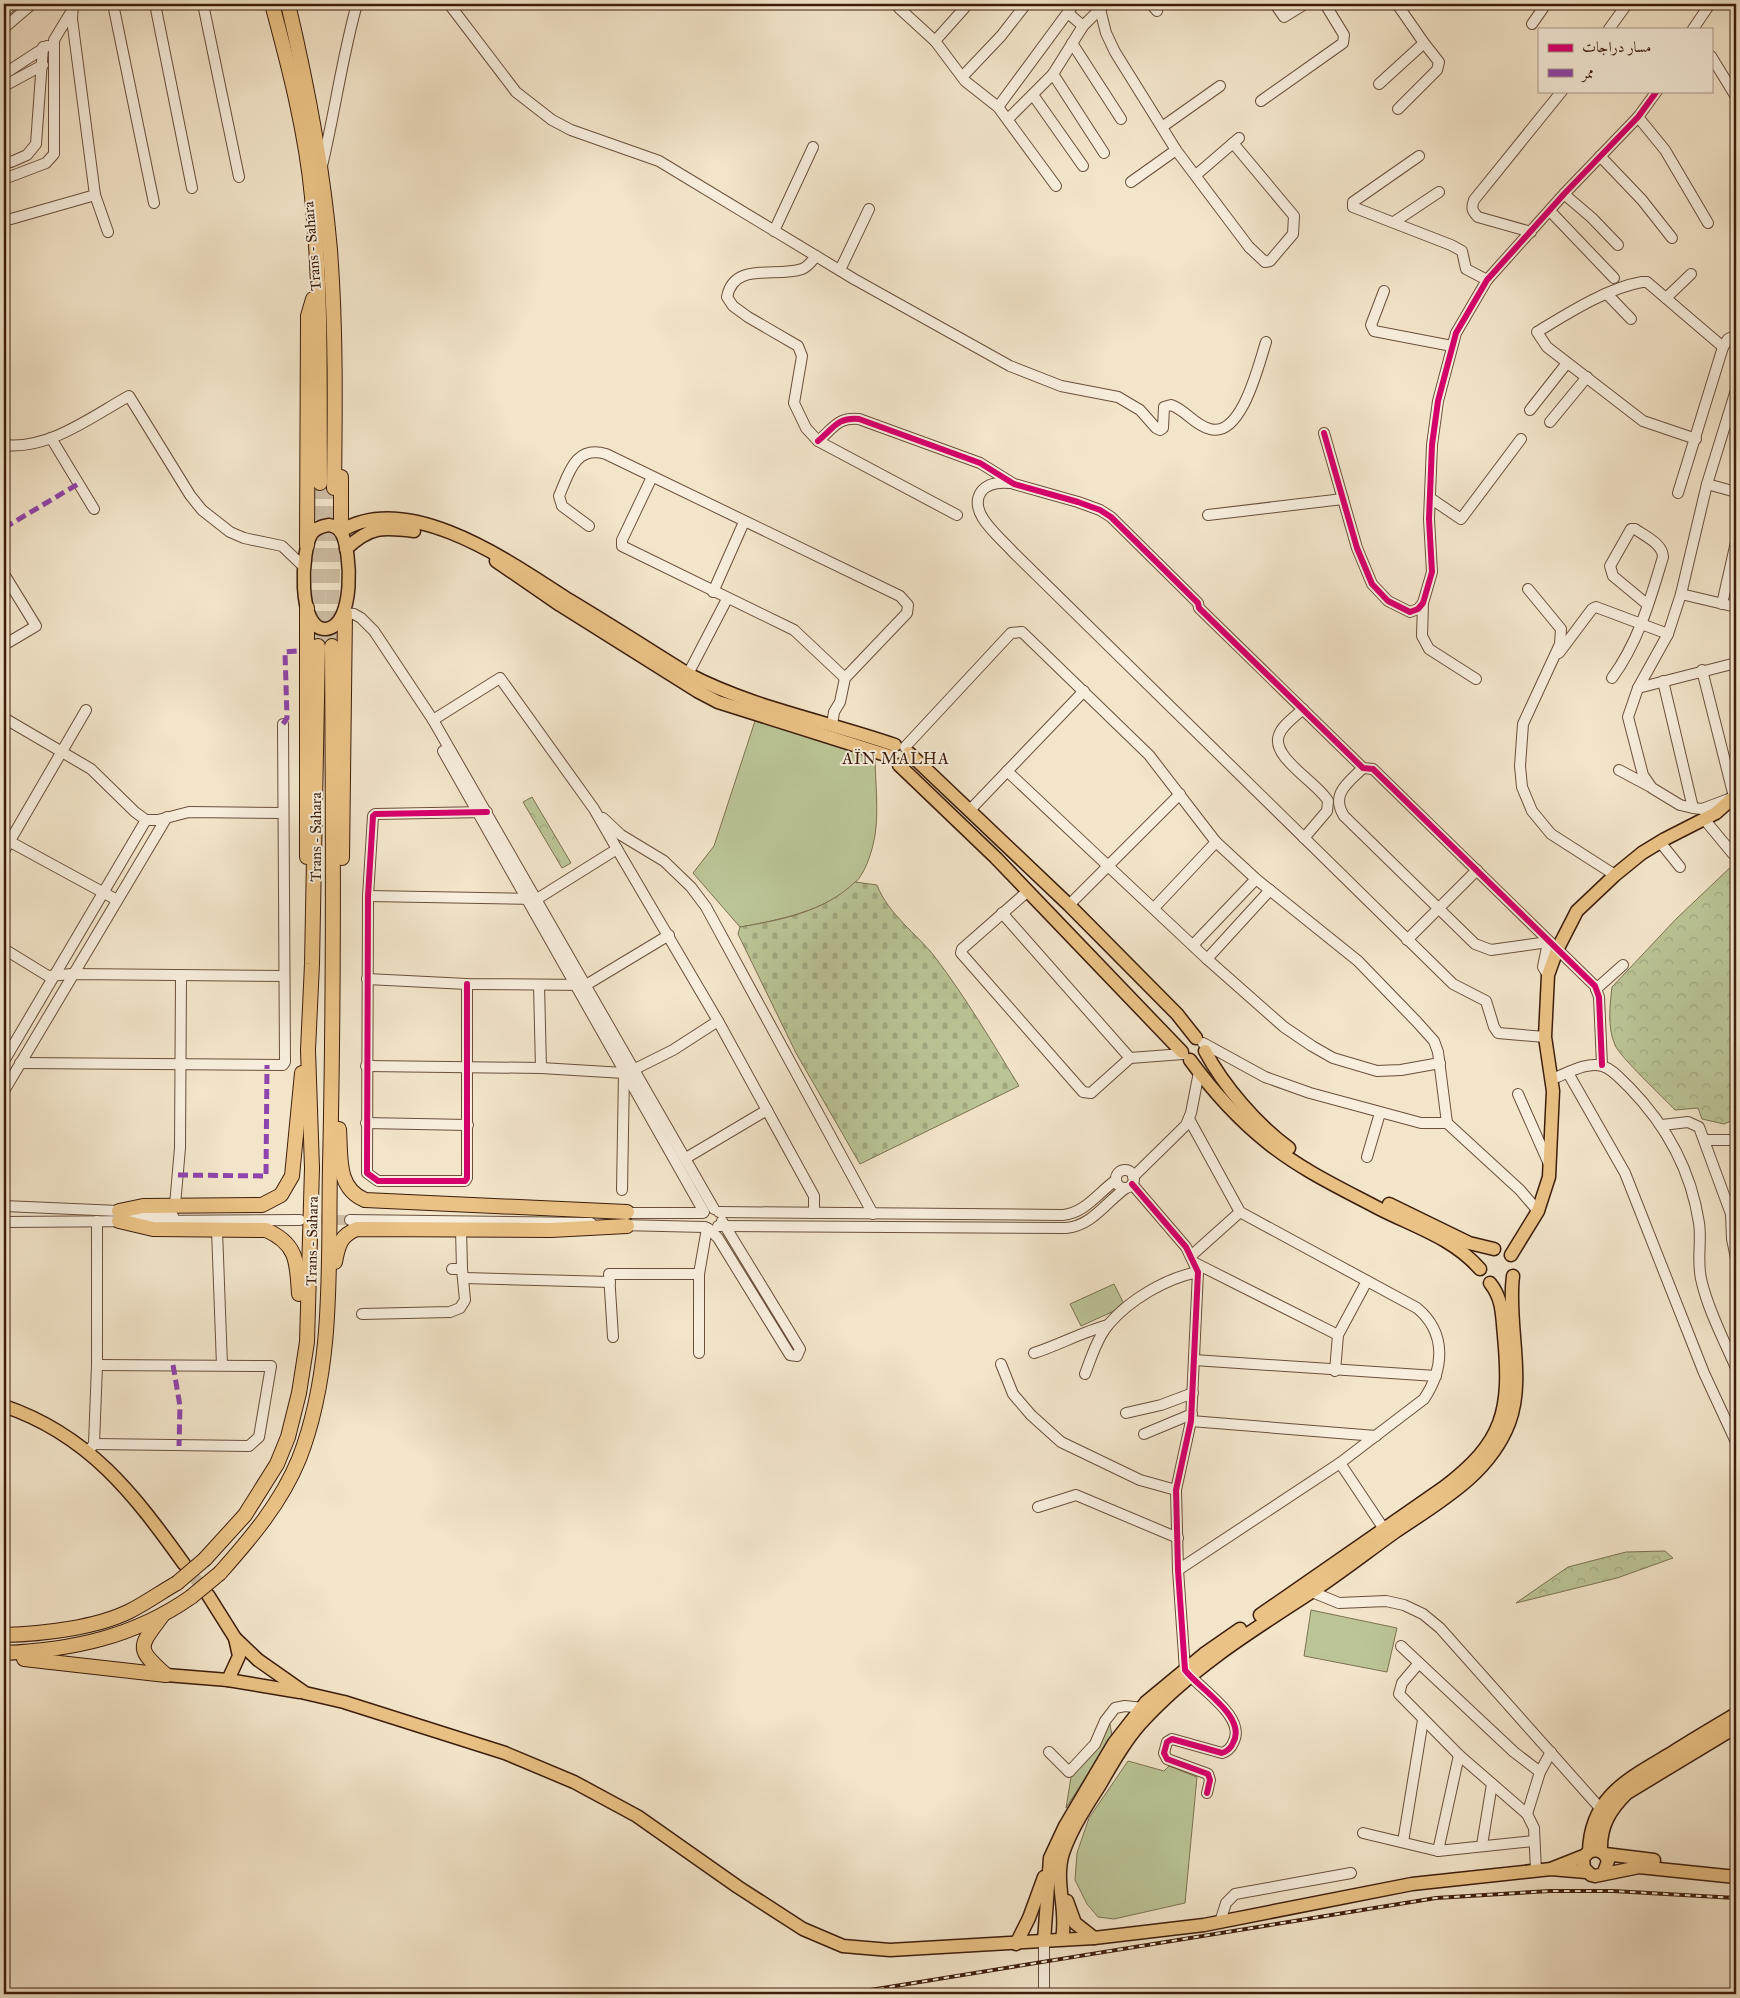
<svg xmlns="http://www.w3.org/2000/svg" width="1740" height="1998" font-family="'IM FELL Great Primer',Amiri,serif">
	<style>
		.grass { fill: #bbc597; stroke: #7c7151 }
		.forest { fill: url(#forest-crowns); stroke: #7c7151 }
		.cemetery { fill: url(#cemetery-stones); stroke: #7c7151 }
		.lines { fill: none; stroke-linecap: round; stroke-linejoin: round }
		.minor-tunnel { stroke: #cebda4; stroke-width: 10; stroke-dasharray: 10 5; stroke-linecap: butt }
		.major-tunnel { stroke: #cebda4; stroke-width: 12; stroke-dasharray: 12 6; stroke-linecap: butt }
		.highway-tunnel { stroke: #cebda4; stroke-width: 14; stroke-dasharray: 14 7; stroke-linecap: butt }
		.minor-casing { stroke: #6a4f3b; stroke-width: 12 }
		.major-casing { stroke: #3c1d0b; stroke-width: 15 }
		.highway-casing { stroke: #3c1d0b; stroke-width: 16 }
		.minor { stroke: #f7eedd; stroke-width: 10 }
		.major { stroke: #eac285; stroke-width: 12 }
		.highway { stroke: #eac285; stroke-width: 14 }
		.rail-casing { stroke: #3c1d0b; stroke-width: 4 }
		.rail { stroke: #f7eedd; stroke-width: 2; stroke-dasharray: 5.5; stroke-linecap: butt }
		.highway-bridge-casing { stroke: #3c1d0b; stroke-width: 16; stroke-linecap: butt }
		.highway-bridge { stroke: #eac285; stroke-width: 14 }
		.quiet { stroke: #8e44ad; stroke-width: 5; stroke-dasharray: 10 5; stroke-linecap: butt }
		.cycleway-casing { stroke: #f7eedd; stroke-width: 9 }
		.cycleway { stroke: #d6006c; stroke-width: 6 }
		.labels { text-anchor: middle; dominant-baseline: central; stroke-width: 4; stroke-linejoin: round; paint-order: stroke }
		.street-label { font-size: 15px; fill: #3c1d0b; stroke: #f7eedd }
		.neighbourhood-label { font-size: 16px; letter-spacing: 1px; fill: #3c1d0b; stroke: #f7eedd }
	</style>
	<defs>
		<pattern id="forest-crowns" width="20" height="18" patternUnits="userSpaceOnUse" patternTransform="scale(1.25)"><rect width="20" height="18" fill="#bbc597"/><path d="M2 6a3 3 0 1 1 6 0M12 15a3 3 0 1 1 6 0" fill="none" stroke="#a2a981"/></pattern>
		<pattern id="cemetery-stones" width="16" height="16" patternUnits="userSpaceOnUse" patternTransform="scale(1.25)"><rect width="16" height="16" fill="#bbc597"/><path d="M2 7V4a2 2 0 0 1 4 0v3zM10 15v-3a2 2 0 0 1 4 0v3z" fill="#a2a981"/></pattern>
	</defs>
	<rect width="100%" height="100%" fill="#f3e5ca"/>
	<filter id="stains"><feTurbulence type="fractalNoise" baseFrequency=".004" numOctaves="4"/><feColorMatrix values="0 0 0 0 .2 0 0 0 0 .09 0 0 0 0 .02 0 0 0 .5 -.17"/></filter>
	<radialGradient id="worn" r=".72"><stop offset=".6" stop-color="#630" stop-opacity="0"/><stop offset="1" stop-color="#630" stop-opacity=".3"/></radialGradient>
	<!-- grass -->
	<g class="grass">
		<path d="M756,718L875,754C875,779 879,811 875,835C873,847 869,861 863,872C845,907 776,921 740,927L693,873L714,846Z"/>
		<polygon points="1114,1284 1125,1306 1081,1326 1070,1304"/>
		<polygon points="1311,1610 1397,1628 1387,1672 1304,1656"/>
		<polygon points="1110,1724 1112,1736 1066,1808 1072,1771"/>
		<polygon points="1128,1761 1164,1771 1169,1766 1197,1777 1185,1903 1114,1919 1098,1917 1087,1904 1075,1880 1077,1853 1089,1818"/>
	</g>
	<!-- forest -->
	<g class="forest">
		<polygon points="532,797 571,863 562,868 523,802"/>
		<path d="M1736,862V1119L1724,1124L1702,1119L1698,1108L1675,1110C1664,1098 1619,1056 1615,1045C1607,1027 1610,1005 1612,987L1676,919Z"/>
		<polygon points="1665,1551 1673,1558 1617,1578 1516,1603 1568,1567 1626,1552"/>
	</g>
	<!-- cemetery -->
	<path class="cemetery" d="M855,882L877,885C888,914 917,934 935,957C966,998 992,1042 1019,1086L860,1164L796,1053L738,934L740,927C781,920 824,912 855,882Z"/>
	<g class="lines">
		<!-- minor-tunnel -->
		<polyline class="minor-tunnel" points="306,1220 350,1220"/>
		<!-- major-tunnel -->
		<polyline class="major-tunnel" points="184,1564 208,1595"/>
		<!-- highway-tunnel -->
		<g class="highway-tunnel">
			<polyline points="318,646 320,483"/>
			<polyline points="332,646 334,488"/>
		</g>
		<!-- minor casing -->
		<g class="minor-casing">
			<g id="minor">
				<polyline points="73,4 72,19 95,195 108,232"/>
				<polyline points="113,4 154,203"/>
				<polyline points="155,4 192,188"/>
				<polyline points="203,4 239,177"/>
				<path d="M449,4L516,92L552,120L571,130L659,161L854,279L1010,366L1061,386L1118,397L1140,410L1156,428L1160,430L1163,428L1164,407L1171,405C1186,410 1194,425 1210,429C1242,438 1259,363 1266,342"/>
				<polyline points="1151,4 1157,11"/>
				<polyline points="1275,4 1284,17 1305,4"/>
				<polyline points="1397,4 1424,43 1439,62 1437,70 1398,109"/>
				<polyline points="899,8 935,41 965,81 998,107 1056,186"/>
				<polyline points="1100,9 1106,33 1115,52 1176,150 1249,247 1265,262 1270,261 1293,234 1294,216 1233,143"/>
				<polyline points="4,12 13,4"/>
				<polyline points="1068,13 1083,26"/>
				<polyline points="1532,24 1546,4"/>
				<polyline points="4,28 32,4"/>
				<polyline points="1609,29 1627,4"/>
				<polyline points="1693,29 1710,4"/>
				<polyline points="935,41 968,4"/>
				<polyline points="1072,43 1121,119"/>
				<polyline points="1711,56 1736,97"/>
				<polyline points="4,74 47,46"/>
				<polyline points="963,76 1001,36 1026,4"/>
				<polyline points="1379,84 1424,43"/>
				<polyline points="4,86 43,65"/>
				<polyline points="1033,95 1083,166"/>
				<polyline points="1261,101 1343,43 1344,35 1325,4"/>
				<polyline points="998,107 1074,4"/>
				<polyline points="1638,117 1665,150 1708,223"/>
				<polyline points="1008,119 1053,74"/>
				<polyline points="1162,127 1220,86"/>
				<polyline points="1104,153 1053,74 1083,26 1105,4"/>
				<polyline points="1419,156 1353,202 1353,207 1451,245 1462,251 1466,269 1487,280"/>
				<polyline points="1600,156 1642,200 1672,238"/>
				<polyline points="4,160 11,162 27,155 36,144 43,47"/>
				<path d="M322,166C335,112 342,57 357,4"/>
				<polyline points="1196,175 1239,138"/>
				<polyline points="4,179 46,163 54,154 54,40 71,12"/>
				<polyline points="1131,182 1176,150"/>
				<polyline points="1564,194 1592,218 1618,245"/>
				<polyline points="1550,211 1614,278"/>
				<polyline points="4,221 95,195"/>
				<polyline points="1394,222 1439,192"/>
				<polyline points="774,231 813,147"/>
				<path d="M1531,232L1478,217C1472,211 1471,208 1474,200L1562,91"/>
				<path d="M816,256C812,261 808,267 802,269C776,278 734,261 727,297L733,306L748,317L798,346L802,356L794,403L806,428L818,441L957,515"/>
				<polyline points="840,270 869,209"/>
				<polyline points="1384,291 1371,325 1374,331 1452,346"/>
				<polyline points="1607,294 1631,319"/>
				<polyline points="1666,298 1691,274"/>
				<polyline points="1530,410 1567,363"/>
				<polyline points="1550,422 1587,377"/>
				<polyline points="1324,433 1357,548 1372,584 1388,601 1410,612 1418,609 1423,603 1432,572 1429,519 1432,445 1438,401 1456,333 1487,280 1564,194 1638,117 1657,91"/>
				<polyline points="51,438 94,509"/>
				<path d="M1696,439L1643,421L1547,347L1537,332C1567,314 1607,288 1642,282H1647L1723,347"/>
				<path d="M818,441C834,428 837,417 859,419L980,463L1014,484L1078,502L1100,510L1111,517L1198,603L1199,608L1363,768L1373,769L1595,986L1599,997L1602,1065"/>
				<path d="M4,445C49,450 91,417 129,396L190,495L202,510L230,532L244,538L282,546L305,568"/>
				<polyline points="652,477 622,540 622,546 794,630 845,678"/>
				<path d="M1010,483C1000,482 988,482 981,492C967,513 1001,538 1013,552L1453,984L1486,1001L1494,1027L1498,1033L1545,1037"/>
				<polyline points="1707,484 1736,492"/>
				<polyline points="1678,493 1723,347 1728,339 1736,335"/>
				<polyline points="1430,498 1461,519 1521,439"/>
				<polyline points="1208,515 1343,499"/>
				<path d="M589,526L562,506L559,496C569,473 575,445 606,454L900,596L908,605L907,613L845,678L840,702L834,712L832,725"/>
				<polyline points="4,574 36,626 4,645"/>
				<polyline points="1528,589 1561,629 1560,644 1523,724 1520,766 1522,787 1532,811 1551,834 1615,875"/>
				<polyline points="713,592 744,522"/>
				<polyline points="1681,594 1736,607"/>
				<polyline points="1423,603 1422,636 1429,649 1476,679"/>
				<polyline points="1722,604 1736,542"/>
				<polyline points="345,613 354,614 361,618 374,631 433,720 714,1209"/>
				<polyline points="1559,653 1592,609 1596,607 1668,634"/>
				<polyline points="1702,670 1734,797 1702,809 1693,808 1680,805 1652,788 1643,775 1628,717 1638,688 1668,634 1681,594 1707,484 1736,390"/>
				<polyline points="688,674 727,599"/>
				<path d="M1612,678C1639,641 1650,600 1663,557C1663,544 1645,536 1635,529H1631L1610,566L1613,576L1648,605"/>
				<polyline points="1663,681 1693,808"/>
				<polyline points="1638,688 1736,663"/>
				<path d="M1303,709C1296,716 1282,725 1279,735C1270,757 1318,783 1328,801L1327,811L1304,838"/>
				<polyline points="4,718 91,769 135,812 146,820 158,820 189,812 283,813"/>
				<polyline points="433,720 500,678 594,809 617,849 718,1021 814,1196 814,1210 812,1213"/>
				<polyline points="905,747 1011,633 1022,632 1149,755 1216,842 1256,879 1358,961 1417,1022 1434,1041 1438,1052 1447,1123 1520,1190 1538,1211"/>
				<polyline points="443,751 704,1212"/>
				<path d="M1363,768C1348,783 1330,794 1344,816L1475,944L1491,950L1548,942L1543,967L1548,975"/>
				<polyline points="1619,770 1649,786"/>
				<polyline points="1007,771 1207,959 1284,1027 1312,1046 1333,1058 1377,1071 1401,1070 1440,1063"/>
				<polyline points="970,810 1084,691"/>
				<polyline points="603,818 621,835 664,861 691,887 706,907 873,1214"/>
				<polyline points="1704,819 1733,854"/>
				<polyline points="5,839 117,900"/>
				<polyline points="1660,842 1680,867"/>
				<polyline points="4,851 86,710"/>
				<polyline points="1028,891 962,949 961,953 1083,1092 1091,1093 1130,1058 1183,1054"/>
				<polyline points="368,896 537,899 617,849"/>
				<polyline points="1069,905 1180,794"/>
				<polyline points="1154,908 1216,842"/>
				<polyline points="1002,913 1130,1058"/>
				<polyline points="1407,940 1477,870"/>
				<polyline points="1193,945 1256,879"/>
				<polyline points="4,949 48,976 72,974 284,976"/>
				<polyline points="1207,959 1270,890"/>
				<polyline points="367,979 467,984 586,985 669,935"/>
				<polyline points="467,984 467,1178 465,1181 378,1181 367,1173 368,896 373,816 375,814 487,812"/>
				<polyline points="539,985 541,1068"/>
				<polyline points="1596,989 1623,965"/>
				<polyline points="1203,1043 1265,1077 1310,1093 1421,1123 1447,1123"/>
				<polyline points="4,1061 146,820"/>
				<polyline points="20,1063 283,1065 285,1062 283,724"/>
				<polyline points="366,1066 541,1068 624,1073 622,1190"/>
				<polyline points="635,1069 673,1050 718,1021"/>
				<polyline points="1568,1073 1625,1173 1704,1373 1736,1442"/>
				<path d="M1552,1079C1566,1074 1587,1061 1602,1066C1613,1069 1621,1080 1629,1087C1666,1125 1691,1170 1699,1223C1702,1243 1696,1263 1702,1283C1709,1312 1724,1340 1736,1368"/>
				<polyline points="4,1091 167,817"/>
				<polyline points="1518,1094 1549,1164"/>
				<path d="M1189,1119L1240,1212L1417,1308C1447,1333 1444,1369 1424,1399L1340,1463L1384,1529"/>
				<polyline points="366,1123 468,1125"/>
				<polyline points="1662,1125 1688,1122 1699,1127 1731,1214 1732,1239 1736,1258"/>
				<polyline points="1705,1140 1736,1140"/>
				<polyline points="1367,1157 1380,1113"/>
				<polyline points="686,1158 767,1110"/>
				<circle cx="1125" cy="1179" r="9"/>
				<polyline points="1133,1177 1186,1125 1191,1113 1199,1072"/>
				<path d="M1132,1184L1186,1247L1198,1272L1191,1421L1176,1490L1178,1570L1185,1670C1199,1689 1248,1717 1233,1743C1231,1748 1228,1751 1222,1753L1172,1739L1167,1742L1164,1753L1167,1759L1208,1774L1210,1780L1207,1793"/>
				<polyline points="175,1205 180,1148 181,976"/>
				<polyline points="4,1206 119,1211 173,1216"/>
				<path d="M719,1212L1063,1215C1085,1213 1099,1192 1116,1180"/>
				<polyline points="621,1213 703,1213"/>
				<polyline points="350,1220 591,1223"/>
				<polyline points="4,1222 300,1220"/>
				<polyline points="620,1225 705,1227"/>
				<path d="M718,1226L1066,1228C1092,1226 1106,1202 1126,1188"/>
				<polyline points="461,1229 462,1269"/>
				<polyline points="709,1229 718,1238 790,1355 797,1356 800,1349 722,1221"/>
				<polyline points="217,1230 222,1365"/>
				<polyline points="1192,1255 1240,1212"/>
				<polyline points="1195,1263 1338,1335"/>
				<polyline points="464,1278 610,1282"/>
				<polyline points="362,1314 450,1312 460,1308 465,1300 462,1269 452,1269"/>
				<polyline points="613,1337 609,1274 699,1274"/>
				<polyline points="699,1353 699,1274 707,1228"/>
				<path d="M1034,1353C1059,1345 1082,1332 1108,1325"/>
				<polyline points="1194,1360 1436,1376"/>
				<polyline points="1001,1364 1013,1394 1031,1415 1061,1442 1140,1480 1176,1490"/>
				<polyline points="1335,1371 1338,1335 1367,1281"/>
				<path d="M1085,1374C1091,1358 1097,1339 1108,1325C1129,1300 1166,1278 1198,1272"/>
				<polyline points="1126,1413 1161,1405 1193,1393"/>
				<polyline points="1191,1421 1376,1436"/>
				<polyline points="1144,1434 1192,1414"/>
				<polyline points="94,1444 249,1446 259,1437 271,1366 97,1365"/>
				<polyline points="90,1449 94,1444 97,1365 97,1221"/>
				<polyline points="1038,1507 1076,1495 1178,1538"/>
				<polyline points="1178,1570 1340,1463"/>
				<polyline points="1312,1592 1339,1603 1386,1601 1404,1605 1423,1614 1440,1628 1600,1808"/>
				<polyline points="1401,1646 1514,1752 1540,1772"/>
				<polyline points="1419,1663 1402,1683 1399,1694 1459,1755 1527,1814 1534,1828 1536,1871"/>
				<polyline points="1049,1752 1069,1772 1095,1744 1105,1721 1115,1708 1125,1706 1142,1708"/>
				<polyline points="1527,1814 1540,1772 1551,1752"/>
				<polyline points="1363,1833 1438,1851 1534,1841"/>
				<polyline points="1403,1842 1423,1720"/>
				<polyline points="1482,1845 1492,1784"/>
				<polyline points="1438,1851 1459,1755"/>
				<polyline points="1220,1922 1226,1903 1235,1894 1351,1873"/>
				<polyline points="1044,1941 1044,1994"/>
			</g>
		</g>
		<!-- major casing -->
		<g class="major-casing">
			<g id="major">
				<path d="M329,525C334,526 338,527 341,532C352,551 355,626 326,629C297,631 301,549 312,533C316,528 322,526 329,525Z"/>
				<path d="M341,531C409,489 513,564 569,600C609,624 648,649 688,674C753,708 826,721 895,745"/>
				<path d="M346,549C370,526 383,527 414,531"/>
				<polyline points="496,561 560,605 697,691 718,702 889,756"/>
				<polyline points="909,753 1069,905 1177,1014 1196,1038"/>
				<polyline points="899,765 996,858 1182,1052"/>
				<path d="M1205,1051C1223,1085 1257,1125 1289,1148"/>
				<path d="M1190,1060C1212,1090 1239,1120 1268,1143C1300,1169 1340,1188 1376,1207C1412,1226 1452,1237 1480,1269"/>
				<polyline points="1389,1204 1469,1243 1494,1249"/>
				<polyline points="1511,1255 1538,1211 1549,1177 1553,1091 1545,1037 1548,975 1557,950 1577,911 1615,875 1642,853 1665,839 1716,813 1736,795"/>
				<path d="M4,1406C89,1435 134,1494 184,1564"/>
				<polyline points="208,1595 235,1638 258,1660 305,1693 344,1702 505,1753 574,1782 637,1816 738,1887 803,1929 843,1946 890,1950 1094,1938 1204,1925 1412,1884 1551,1869 1586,1872"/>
				<path d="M1260,1615L1443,1488C1504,1442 1511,1411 1504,1336C1502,1316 1503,1299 1490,1283"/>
				<polyline points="166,1675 228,1680 300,1692"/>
				<polyline points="228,1680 239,1656 235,1638"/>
				<path d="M1601,1851C1600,1826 1610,1810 1627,1793L1736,1727"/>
				<path d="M1589,1852C1590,1797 1628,1779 1670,1754C1692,1740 1714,1727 1736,1714"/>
				<polyline points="1605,1854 1654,1860"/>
				<polyline points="1553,1868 1586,1855"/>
				<path d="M1604,1872L1608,1861C1604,1848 1590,1847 1583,1858L1584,1868L1591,1875L1595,1876L1639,1867L1736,1877"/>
				<polyline points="1067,1901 1075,1923 1094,1938"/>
				<path d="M1062,1939C1068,1910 1054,1882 1063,1853C1071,1830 1085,1808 1098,1788C1111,1766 1124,1742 1141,1723C1189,1670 1251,1631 1310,1593C1339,1574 1367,1552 1395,1532C1439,1502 1489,1475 1509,1423C1526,1379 1507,1323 1513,1276"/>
				<polyline points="1044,1941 1050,1858 1065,1826 1114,1743 1146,1702 1204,1654 1240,1629"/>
				<polyline points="1016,1944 1029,1918 1044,1877"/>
			</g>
		</g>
		<!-- highway casing -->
		<g class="highway-casing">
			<g id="highway">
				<path d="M272,4C289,67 306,132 312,197C322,292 319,388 320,483"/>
				<path d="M288,4C307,84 323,167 330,250C336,329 335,409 334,488"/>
				<polyline points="341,531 341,477"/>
				<polyline points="307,545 308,316 313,299"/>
				<polyline points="307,608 307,857"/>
				<polyline points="342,858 345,613"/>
				<path d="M339,1129C341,1156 336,1188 365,1200L627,1212"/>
				<polyline points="119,1211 143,1206 262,1205 281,1195 292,1176 302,1073"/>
				<path d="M119,1221L153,1229L266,1230C298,1244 297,1263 299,1294"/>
				<path d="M335,1262C338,1245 341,1235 357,1229L551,1230L627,1226"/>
				<polyline points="205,1559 245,1515 277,1464 288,1437 299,1393 307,1342 312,1168 308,1050 312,964 318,646"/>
				<path d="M220,1573C251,1538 281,1503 299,1459C335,1367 328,1262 330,1165C334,992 333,819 332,646"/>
				<path d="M162,1616C139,1647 135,1648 166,1675"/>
				<path d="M4,1635C42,1634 96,1628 130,1611C146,1603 161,1592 177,1583"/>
				<path d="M4,1653C72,1650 134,1637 191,1597"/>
				<polyline points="24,1659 166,1675"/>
			</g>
		</g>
		<!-- minor -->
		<use href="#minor" class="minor"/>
		<!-- major -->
		<use href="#major" class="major"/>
		<!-- highway -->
		<use href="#highway" class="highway"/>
		<!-- rail casing -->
		<g class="rail-casing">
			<polyline id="rail" points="846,1994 1436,1898 1550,1891 1613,1891 1736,1898"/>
		</g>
		<!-- rail -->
		<use href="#rail" class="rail"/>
		<!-- highway-bridge casing -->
		<g class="highway-bridge-casing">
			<g id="highway-bridge">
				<polyline points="177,1583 205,1559"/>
				<polyline points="191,1597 220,1573"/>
			</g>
		</g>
		<!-- highway-bridge -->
		<use href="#highway-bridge" class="highway-bridge"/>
		<!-- quiet -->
		<g class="quiet">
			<polyline points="4,528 78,484"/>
			<polyline points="283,724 287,718 285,652 298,651"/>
			<polyline points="178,1175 266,1176 267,1065"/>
			<polyline points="173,1365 180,1406 179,1446"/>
		</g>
		<!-- cycleway casing -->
		<g class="cycleway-casing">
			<g id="cycleway">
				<polyline points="1324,433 1357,548 1372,584 1388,601 1410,612 1418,609 1423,603 1432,572 1429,519 1432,445 1438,401 1456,333 1487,280 1564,194 1638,117 1657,91"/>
				<path d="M818,441C834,428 837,417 859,419L980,463L1014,484L1078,502L1100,510L1111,517L1198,603L1199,608L1363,768L1373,769L1595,986L1599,997L1602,1065"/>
				<polyline points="467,984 467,1178 465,1181 378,1181 367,1173 368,896 373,816 375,814 487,812"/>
				<path d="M1132,1184L1186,1247L1198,1272L1191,1421L1176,1490L1178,1570L1185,1670C1199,1689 1248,1717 1233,1743C1231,1748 1228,1751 1222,1753L1172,1739L1167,1742L1164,1753L1167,1759L1208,1774L1210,1780L1207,1793"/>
			</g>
		</g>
		<!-- cycleway -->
		<use href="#cycleway" class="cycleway"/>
	</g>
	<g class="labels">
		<!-- street labels -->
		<g class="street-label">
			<text transform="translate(312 246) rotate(-95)">Trans - Sahara</text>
			<text transform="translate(316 837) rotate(-90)">Trans - Sahara</text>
			<text transform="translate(312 1241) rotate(-89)">Trans - Sahara</text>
		</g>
		<!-- neighbourhood labels -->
		<g class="neighbourhood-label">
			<text x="896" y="758">AÏN MALHA</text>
		</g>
	</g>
	<!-- margin -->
	<rect width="1740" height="1998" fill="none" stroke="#f3e5ca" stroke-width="20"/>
	<rect x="5" y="5" width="1730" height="1988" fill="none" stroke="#3c1d0b" stroke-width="2.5"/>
	<rect x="10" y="10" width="1720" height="1978" fill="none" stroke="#3c1d0b"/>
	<!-- legend -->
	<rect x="1538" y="28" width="175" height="65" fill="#f7eedd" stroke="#ac9a89"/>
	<rect x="1548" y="44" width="25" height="8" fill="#d6006c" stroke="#ac9a89"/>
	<text x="1582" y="52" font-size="15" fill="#3c1d0b">مسار دراجات</text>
	<rect x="1548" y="69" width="25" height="8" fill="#8e44ad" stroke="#ac9a89"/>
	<text x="1582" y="78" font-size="15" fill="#3c1d0b">ممر</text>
	<rect width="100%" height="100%" filter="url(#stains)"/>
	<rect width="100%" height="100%" fill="url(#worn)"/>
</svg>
